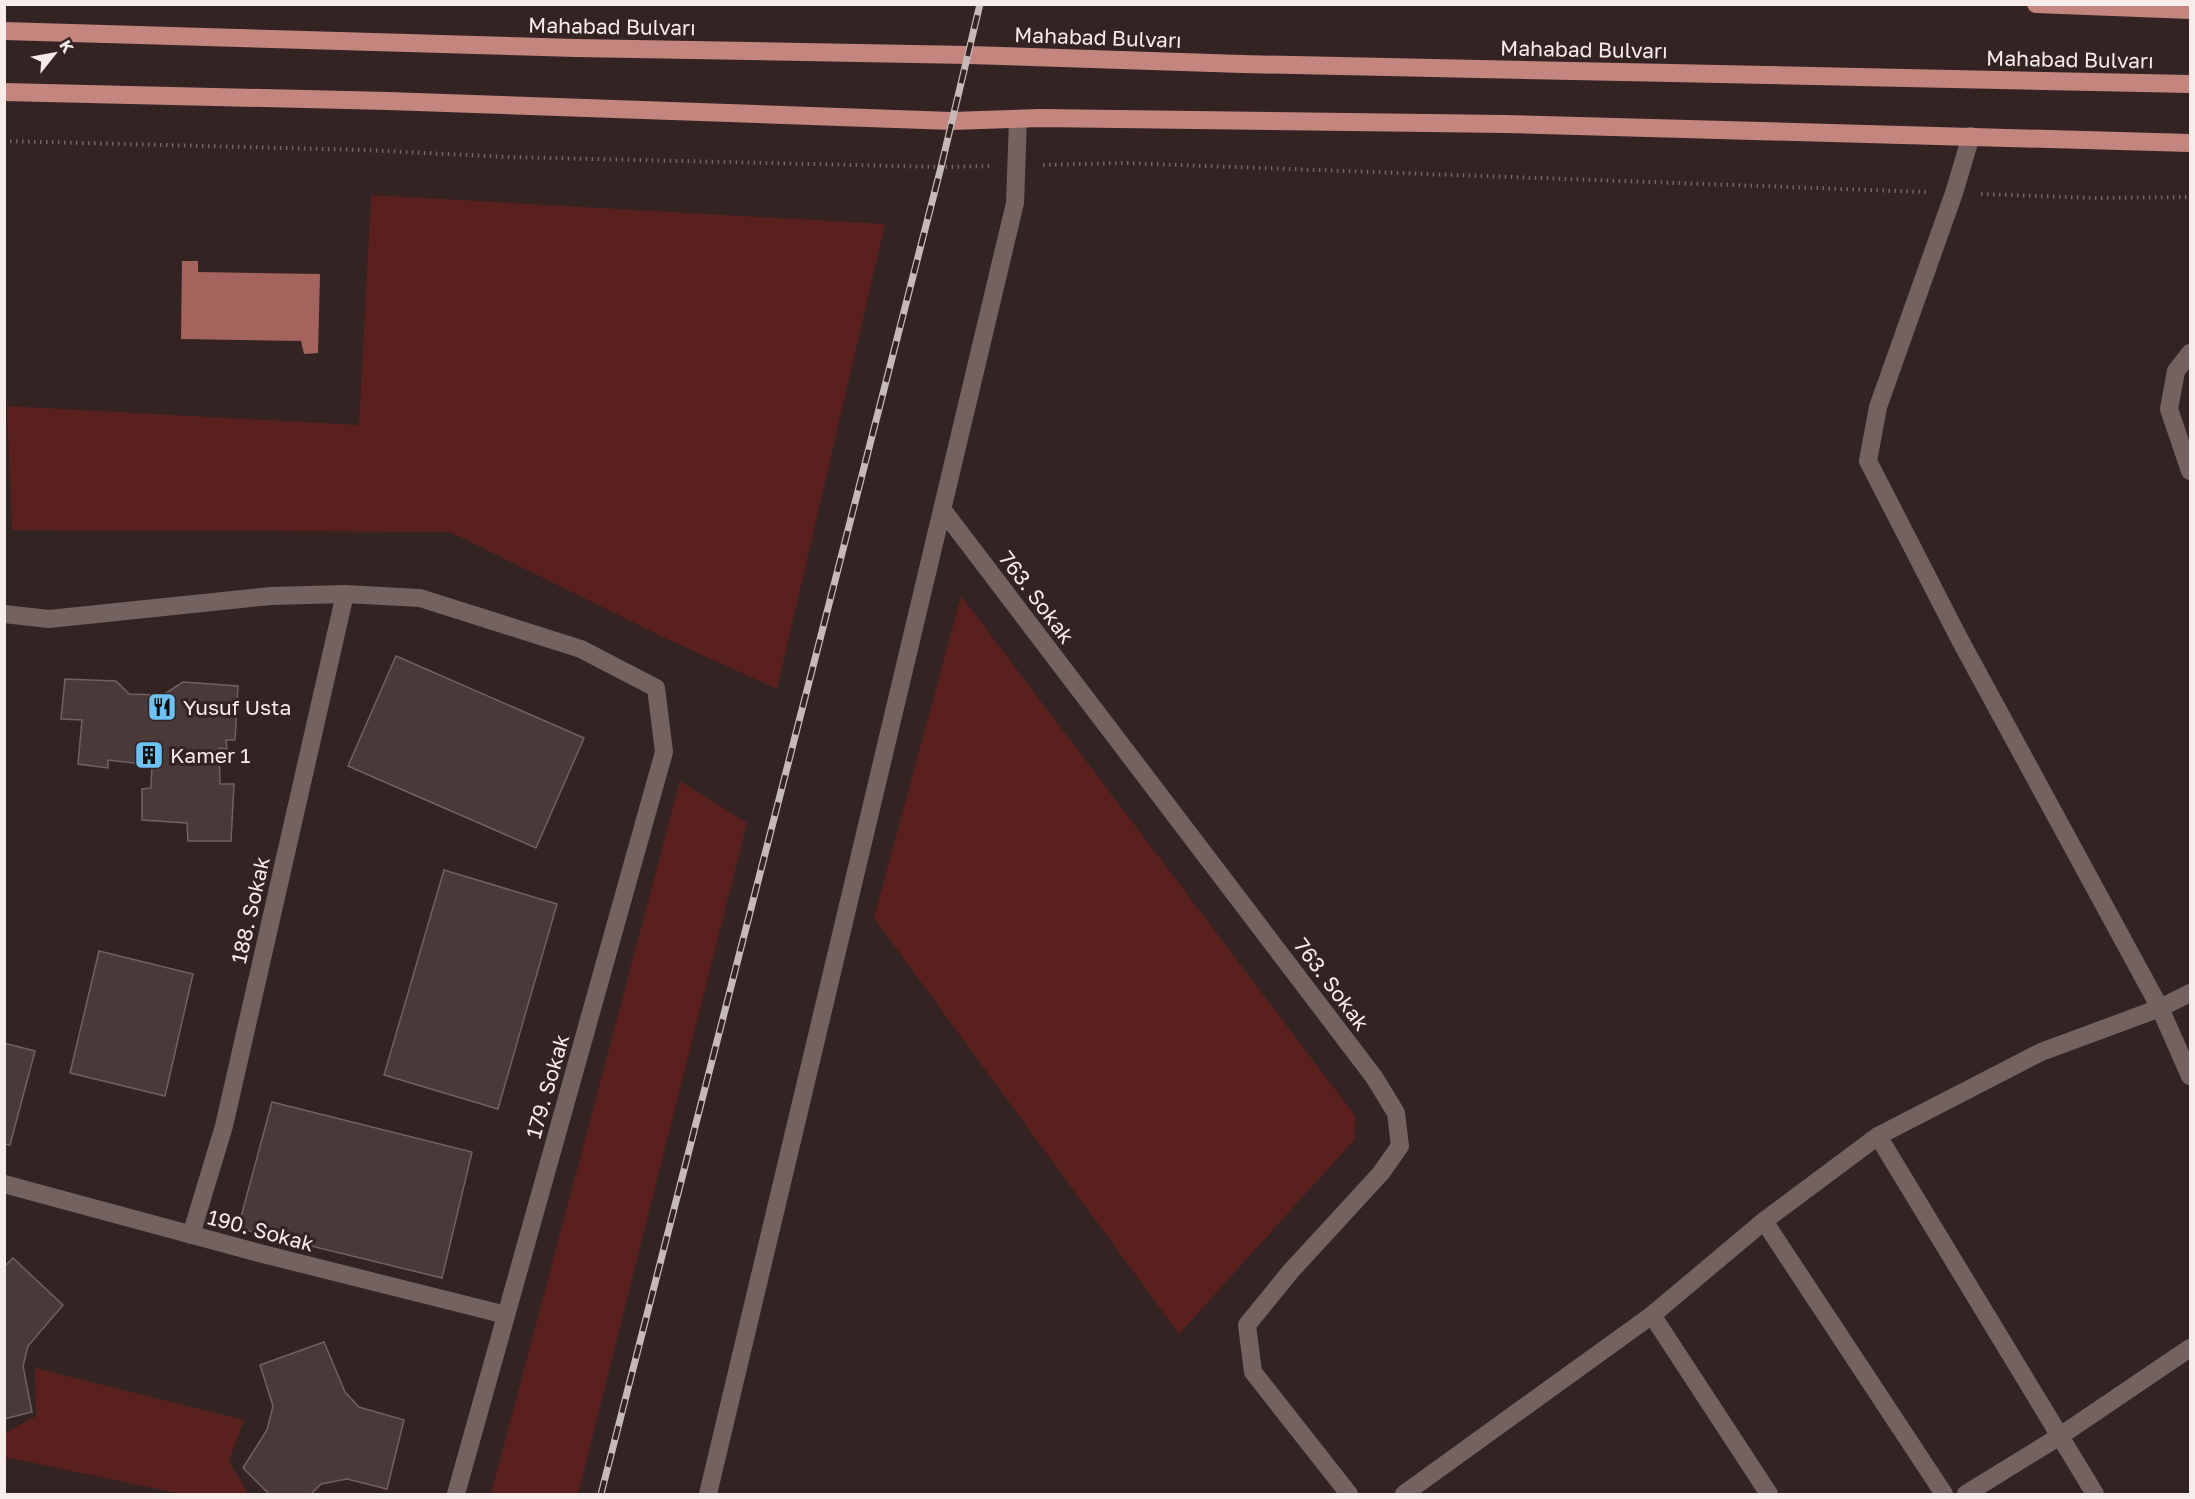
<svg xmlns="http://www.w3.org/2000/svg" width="2195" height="1499" font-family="'Golos Text',sans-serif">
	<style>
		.green { fill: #59201d }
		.water { fill: #a4635d }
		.building { fill: #493938; stroke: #73615f; stroke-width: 1.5 }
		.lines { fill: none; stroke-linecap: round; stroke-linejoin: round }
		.path { stroke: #756766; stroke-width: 4; stroke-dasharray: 1.5 4.5; stroke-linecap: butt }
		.minor { stroke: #736260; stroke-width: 18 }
		.major { stroke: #c4857f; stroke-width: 18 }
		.rail-casing { stroke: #c5bab8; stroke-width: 7 }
		.rail { stroke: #332423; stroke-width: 4.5; stroke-dasharray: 14; stroke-linecap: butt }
		.labels { text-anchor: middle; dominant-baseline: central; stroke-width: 6; stroke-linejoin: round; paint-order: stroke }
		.street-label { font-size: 21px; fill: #f6ecea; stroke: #332423 }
		.poi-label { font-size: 21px; fill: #f6ecea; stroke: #332423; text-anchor: start }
	</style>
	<rect width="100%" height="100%" fill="#332423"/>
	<!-- green -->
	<g class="green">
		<polygon points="371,195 885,224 777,689 663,637 450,532 12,530 7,406 359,425"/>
		<polygon points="961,596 1356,1117 1354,1140 1179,1334 874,918"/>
		<polygon points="680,781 747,823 578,1494 491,1494"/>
		<polygon points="35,1368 244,1420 229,1461 248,1494 182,1494 5,1457 5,1433 36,1416"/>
	</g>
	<!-- water -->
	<polygon class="water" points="182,261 198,261 198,272 320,274 318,353 304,354 301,341 181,339"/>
	<!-- building -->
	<g class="building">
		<polygon points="396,656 584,738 536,848 348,766"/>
		<polygon points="65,679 116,681 129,694 163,695 183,682 238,686 235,740 226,740 227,749 219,748 220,784 234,784 231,841 188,841 187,823 142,820 142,789 151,788 152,765 108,760 108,768 78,764 82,720 61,719"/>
		<polygon points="444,870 557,904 498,1109 384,1075"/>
		<polygon points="99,951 193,974 165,1096 70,1073"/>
		<polygon points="4,1043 35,1051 10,1145 4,1144"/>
		<polygon points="272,1102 472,1152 442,1278 238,1228"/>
		<polygon points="13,1258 63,1305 28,1346 23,1366 32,1412 4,1419 4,1267"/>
		<polygon points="324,1342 345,1392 359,1407 404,1420 387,1489 347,1479 321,1484 311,1494 269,1494 243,1468 267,1430 273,1406 260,1365"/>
	</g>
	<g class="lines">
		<!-- path -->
		<g class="path">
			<polyline points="4,141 363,150 508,157 941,167 990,166"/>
			<polyline points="1043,165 1124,163 1926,192"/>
			<polyline points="1981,194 2095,198 2190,197"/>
		</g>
		<!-- minor -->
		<g class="minor">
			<polyline points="1971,136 1954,193 1878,407 1868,461 1960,640 2160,1008 2190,1076"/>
			<polyline points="2190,353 2176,371 2169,409 2190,471"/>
			<polyline points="942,509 1374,1077 1396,1113 1400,1146 1381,1173 1290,1272 1247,1325 1253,1372 1349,1494"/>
			<polyline points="4,614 49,619 271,596 345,594 420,598 581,649 656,688 664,752 456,1494"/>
			<polyline points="1878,1136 2095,1494"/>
			<polyline points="4,1184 259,1253 506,1315"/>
			<polyline points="1764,1221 1944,1494"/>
			<polyline points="191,1235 224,1126 345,594"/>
			<polyline points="1652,1315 1769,1494"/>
			<polyline points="708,1494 1015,203 1018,119"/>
			<polyline points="1404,1494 1652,1315 1764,1221 1878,1136 2041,1052 2160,1008 2190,993"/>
			<polyline points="1966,1494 2060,1436 2190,1348"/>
		</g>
		<!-- major -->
		<g class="major">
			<polyline points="2036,4 2190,10"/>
			<polyline points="4,31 576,48 969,55 1242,64 2190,84"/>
			<polyline points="4,92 388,101 952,121 1041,118 1505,124 2190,143"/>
		</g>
		<!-- rail casing -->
		<g class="rail-casing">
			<polyline id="rail" points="601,1494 941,167 980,4"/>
		</g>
		<!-- rail -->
		<use href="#rail" class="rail"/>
	</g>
	<!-- icons -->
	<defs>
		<g id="restaurant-square" transform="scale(1.5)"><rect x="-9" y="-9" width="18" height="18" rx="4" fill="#6dc2f3" stroke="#332423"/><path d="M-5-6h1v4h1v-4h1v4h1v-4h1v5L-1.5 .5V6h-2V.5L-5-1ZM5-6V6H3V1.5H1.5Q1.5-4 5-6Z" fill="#111"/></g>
		<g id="building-square" transform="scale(1.5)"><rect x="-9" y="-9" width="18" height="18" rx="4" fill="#6dc2f3" stroke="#332423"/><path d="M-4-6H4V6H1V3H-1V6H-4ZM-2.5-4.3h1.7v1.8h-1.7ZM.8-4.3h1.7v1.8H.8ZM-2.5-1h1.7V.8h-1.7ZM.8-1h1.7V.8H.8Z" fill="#111"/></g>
	</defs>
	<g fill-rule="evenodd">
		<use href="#restaurant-square" x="162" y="707"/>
		<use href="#building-square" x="149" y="755"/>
	</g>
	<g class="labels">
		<!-- street labels -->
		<g class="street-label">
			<text transform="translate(612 26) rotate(1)">Mahabad Bulvarı</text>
			<text transform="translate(1098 37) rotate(2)">Mahabad Bulvarı</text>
			<text transform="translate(1584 49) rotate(1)">Mahabad Bulvarı</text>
			<text transform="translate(2070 59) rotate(1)">Mahabad Bulvarı</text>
			<text transform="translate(1037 597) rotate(53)">763. Sokak</text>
			<text transform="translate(250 910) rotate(-77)">188. Sokak</text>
			<text transform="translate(1332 984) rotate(53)">763. Sokak</text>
			<text transform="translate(547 1086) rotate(-74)">179. Sokak</text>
			<text transform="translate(261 1230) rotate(15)">190. Sokak</text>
		</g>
		<!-- poi labels -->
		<g class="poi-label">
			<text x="183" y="707">Yusuf Usta</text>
			<text x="170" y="755">Kamer 1</text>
		</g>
	</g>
	<!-- border -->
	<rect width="2195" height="1499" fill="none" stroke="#f6ecea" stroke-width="12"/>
	<!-- north arrow -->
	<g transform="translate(54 54) rotate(59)" stroke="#332423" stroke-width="4.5" paint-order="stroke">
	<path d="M0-4.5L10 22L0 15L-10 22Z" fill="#f6ecea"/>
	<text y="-9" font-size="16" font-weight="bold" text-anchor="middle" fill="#f6ecea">K</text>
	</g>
</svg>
